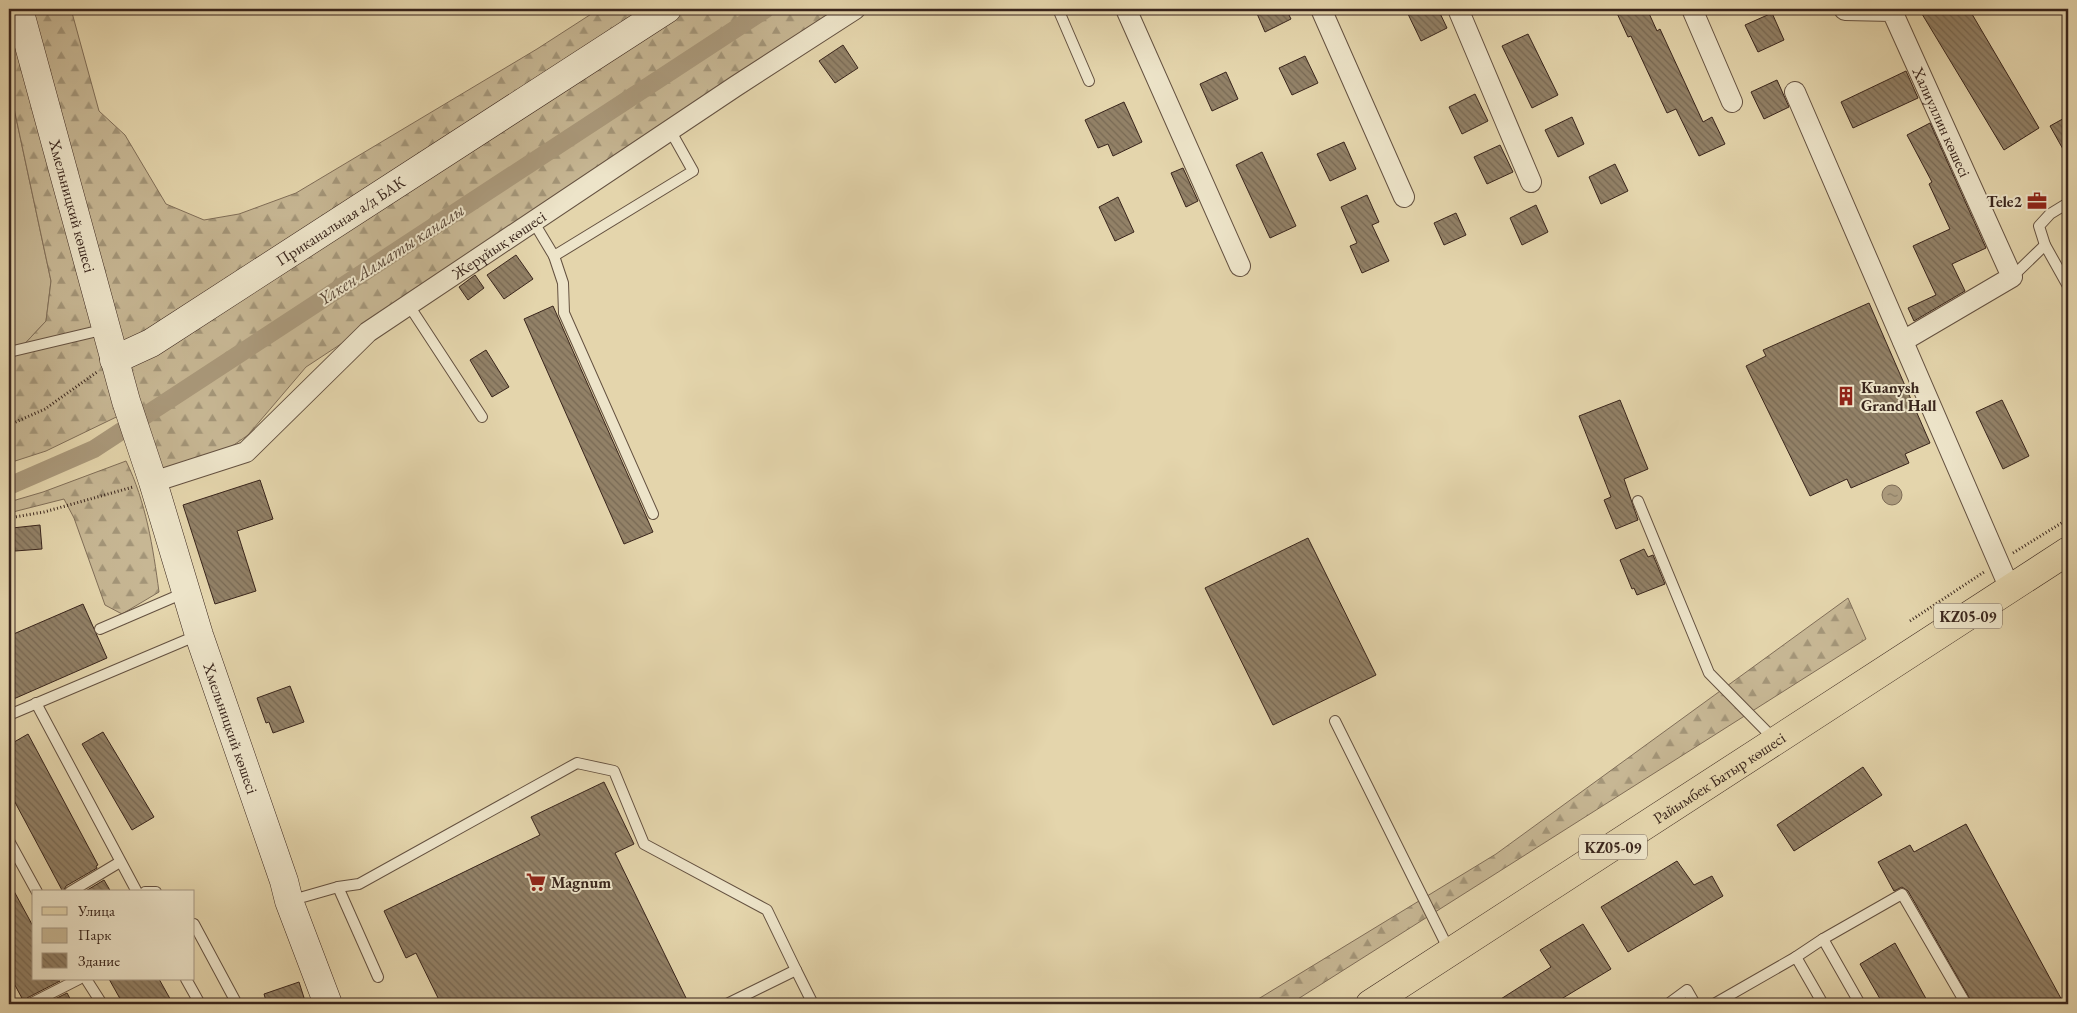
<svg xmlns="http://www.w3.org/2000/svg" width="2077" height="1013" viewBox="0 0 2077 1013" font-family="'EB Garamond',serif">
<defs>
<pattern id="forest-firs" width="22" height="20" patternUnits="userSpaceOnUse" patternTransform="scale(1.25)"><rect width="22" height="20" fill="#c7b794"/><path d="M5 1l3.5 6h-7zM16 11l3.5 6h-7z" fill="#a39578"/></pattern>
<pattern id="water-ripples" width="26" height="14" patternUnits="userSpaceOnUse" patternTransform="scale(1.25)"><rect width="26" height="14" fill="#aa997b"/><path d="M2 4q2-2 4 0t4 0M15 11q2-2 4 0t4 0" fill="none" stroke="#8b7d64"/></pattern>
<pattern id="building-back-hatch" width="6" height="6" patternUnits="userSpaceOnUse" patternTransform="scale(1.25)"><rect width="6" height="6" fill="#928167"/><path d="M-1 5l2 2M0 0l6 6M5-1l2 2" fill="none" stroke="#786954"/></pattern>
</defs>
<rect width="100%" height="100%" fill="#e4d5ac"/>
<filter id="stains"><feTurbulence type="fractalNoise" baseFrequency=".004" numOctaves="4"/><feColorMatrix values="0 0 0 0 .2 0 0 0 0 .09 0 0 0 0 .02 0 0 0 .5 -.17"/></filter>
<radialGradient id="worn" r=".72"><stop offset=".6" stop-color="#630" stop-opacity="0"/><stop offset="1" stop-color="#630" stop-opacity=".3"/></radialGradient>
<path fill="#c7b794" stroke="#806e58" d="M9 85 51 281 46 321 17 352 9 357Z"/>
<g fill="url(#forest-firs)" stroke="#806e58">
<path d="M9 9H71L99 111 125 135 166 204 204 220 239 214 296 193 537 49 599 9H838L403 303 306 367 248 435 218 456 158 471 137 407 46 451 9 463V357L17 352 46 321 51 281 9 85Z"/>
<path d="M126 461C146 502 153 547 159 592L122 614 105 605 74 518 64 499 9 513V502L43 492Z"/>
<path d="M1848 598 1866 639 1290 1004H1250L1496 854Z"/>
</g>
<circle fill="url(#water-ripples)" stroke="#7d6b55" cx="1892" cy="495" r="10"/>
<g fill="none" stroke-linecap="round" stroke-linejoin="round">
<path stroke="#aa997b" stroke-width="18" d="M9 486 94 449 766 9"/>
</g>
<g fill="url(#building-back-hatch)" stroke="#39251c">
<path d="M1255 9H1286L1291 19 1265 32Z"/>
<path d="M1419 9H1438L1447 28 1421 41 1408 14Z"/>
<path d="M1615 9H1647L1657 31 1660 29 1703 122 1712 117 1725 144 1699 156 1676 109 1667 113 1631 36 1628 37Z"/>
<path d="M1919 9H1969L2039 128 2004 150Z"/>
<path d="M1772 13 1784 40 1758 52 1745 25Z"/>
<path d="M1528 34 1558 95 1532 108 1502 46Z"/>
<path d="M843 45 858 68 835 83 819 61Z"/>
<path d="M1305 56 1318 83 1292 95 1279 68Z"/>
<path d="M1906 71 1918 98 1853 128 1841 102Z"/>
<path d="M1226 72 1238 99 1212 111 1200 84Z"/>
<path d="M1777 80 1789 107 1764 119 1751 92Z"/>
<path d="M1475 94 1488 121 1462 134 1449 107Z"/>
<path d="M1124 102 1142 142 1113 156 1108 144 1098 148 1085 120Z"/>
<path d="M2068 116V158L2050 126Z"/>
<path d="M1572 117 1584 144 1558 157 1545 130Z"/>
<path d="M1930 123 1986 248 1952 264 1965 291 1914 321 1908 308 1936 295 1913 246 1950 229 1929 184 1932 182 1907 135Z"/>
<path d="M1344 142 1356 169 1330 181 1317 154Z"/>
<path d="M1500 145 1513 172 1487 184 1474 157Z"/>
<path d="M1262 152 1296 226 1270 238 1236 165Z"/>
<path d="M1615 164 1628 191 1601 204 1589 177Z"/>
<path d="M1183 168 1198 201 1186 207 1171 173Z"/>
<path d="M1367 195 1379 222 1372 225 1389 261 1362 273 1350 246 1357 243 1341 207Z"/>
<path d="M1118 197 1134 232 1115 241 1099 207Z"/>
<path d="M1536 205 1548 232 1522 245 1510 218Z"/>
<path d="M1456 213 1466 235 1444 245 1434 223Z"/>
<path d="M516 255 533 279 504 299 487 275Z"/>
<path d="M475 275 484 288 468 300 459 287Z"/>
<path d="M1869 303 1930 443 1905 454 1909 463 1851 488 1847 479 1810 496 1746 366 1766 356 1763 350Z"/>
<path d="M553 306 653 532 624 544 524 319Z"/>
<path d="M486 350 509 387 492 397 470 360Z"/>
<path d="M1620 400 1648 469 1624 479 1638 520 1616 529 1604 500 1611 497 1579 416Z"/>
<path d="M2002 400 2029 456 2003 469 1976 412Z"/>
<path d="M260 480 273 519 237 531 256 591 215 604 183 505Z"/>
<path d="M40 525 42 549 15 551 12 528Z"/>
<path d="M1308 538 1376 675 1273 725 1205 588Z"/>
<path d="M1644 549 1648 557 1653 555 1665 584 1637 595 1634 588 1632 589 1620 560Z"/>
<path d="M83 604 107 658 9 701V636Z"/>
<path d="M290 686 304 722 273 733 269 722 266 723 257 698Z"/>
<path d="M103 732 154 817 132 830 82 744Z"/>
<path d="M28 734 98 865 96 866 97 868 66 886 63 892 9 791V745Z"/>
<path d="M1863 767 1882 795 1794 851 1777 825Z"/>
<path d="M604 782 634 844 615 853 687 1000 677 1004H441L416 953 406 958 384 911 540 835 531 817Z"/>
<path d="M1966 824 2064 1004H1973L1908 891 1902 887 1894 891 1878 862 1910 845 1914 852Z"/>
<path d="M1677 861 1694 885 1712 876 1723 896 1628 952 1601 907Z"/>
<path d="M104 880 111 892H84Z"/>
<path d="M9 882 34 928V979L60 981 27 998 24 1002 9 974Z"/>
<path d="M1583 924 1611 969 1553 1004H1493L1551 967 1540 950Z"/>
<path d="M1895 943 1929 1004H1883L1860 964Z"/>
<path d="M109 979H159L173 1004H123Z"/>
<path d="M299 982 306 1004H267L264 994Z"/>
<path d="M67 993 73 1004H45Z"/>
</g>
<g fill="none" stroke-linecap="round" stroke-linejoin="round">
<defs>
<g id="lane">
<path d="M1058 9 1089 81"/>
<path d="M2068 203 2050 214 2039 226 2045 245 2068 286"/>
<path d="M533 221 554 256 693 171 670 130"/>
<path d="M554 256 563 283 564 313 653 514"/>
<path d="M2012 277 2045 245"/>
<path d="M408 304 482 417"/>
<path d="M9 352 106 329"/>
<path d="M1638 501 1709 673 1775 740"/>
<path d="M100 629 186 592"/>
<path d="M36 703 137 892"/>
<path d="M9 715 198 635"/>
<path d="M1335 721 1450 952"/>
<path d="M9 841 37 892"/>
<path d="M338 887 378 977"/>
<path d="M70 892 120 862"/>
<path d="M145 892H156"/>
<path d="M289 901 338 887 359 884 577 763 614 771 644 844 767 910 796 970"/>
<path d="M194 924 237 1004"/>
<path d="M1823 939 1902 894 1966 1004"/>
<path d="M1796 957 1823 939 1860 1004"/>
<path d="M86 979 102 1004"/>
<path d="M186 979 200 1004"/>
<path d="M30 1004 79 979"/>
<path d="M727 1004 796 970 813 1004"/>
<path d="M1668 1004 1687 990 1695 1004"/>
<path d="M1714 1004 1796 957 1823 1004"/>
</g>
<g id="street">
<path d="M1126 9 1240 266"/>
<path d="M1321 9 1404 197"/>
<path d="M1458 9 1531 182"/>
<path d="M1692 9 1732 102"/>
<path id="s1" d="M1844 9 1845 10 1892 11 2012 277 1903 341"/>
<path d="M1795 92 2010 589"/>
<path id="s2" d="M153 482 246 452 368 332 736 86 855 9"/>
</g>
<g id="secondary">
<path id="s3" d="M19 9 126 401 153 482 199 635 284 881 289 901 328 1004"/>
<path id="s4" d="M114 360 151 343 667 9"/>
</g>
<g id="primary">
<path id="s5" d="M1370 1004 2068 551"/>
</g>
</defs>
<use href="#lane" stroke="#645140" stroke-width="12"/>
<use href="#street" stroke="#645140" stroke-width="22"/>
<use href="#secondary" stroke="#39251c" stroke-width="29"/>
<use href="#primary" stroke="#39251c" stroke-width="29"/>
<g stroke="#39251c" stroke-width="3" stroke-dasharray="1 2.5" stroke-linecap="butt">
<path d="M9 425 45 409 97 372"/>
<path d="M9 518 44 512 133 487"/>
<path d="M2013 553 2068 519"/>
<path d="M1910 621 1984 572"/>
</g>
<use href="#lane" stroke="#ede4c9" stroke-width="10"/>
<use href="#street" stroke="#ede4c9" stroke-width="20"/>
<use href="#secondary" stroke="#ede4c9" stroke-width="28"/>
<use href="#primary" stroke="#e4d5ac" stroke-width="28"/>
</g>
<defs>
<symbol id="office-bare" viewBox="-9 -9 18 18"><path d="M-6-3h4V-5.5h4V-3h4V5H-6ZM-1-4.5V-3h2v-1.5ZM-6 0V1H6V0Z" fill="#8f2418" stroke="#ede4c9" stroke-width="2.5" paint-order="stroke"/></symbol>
<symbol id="building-bare" viewBox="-9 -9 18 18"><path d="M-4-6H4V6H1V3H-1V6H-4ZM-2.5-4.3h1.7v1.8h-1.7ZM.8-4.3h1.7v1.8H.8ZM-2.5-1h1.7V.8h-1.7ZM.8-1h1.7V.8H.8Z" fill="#8f2418" stroke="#ede4c9" stroke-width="2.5" paint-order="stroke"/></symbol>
<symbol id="supermarket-bare" viewBox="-9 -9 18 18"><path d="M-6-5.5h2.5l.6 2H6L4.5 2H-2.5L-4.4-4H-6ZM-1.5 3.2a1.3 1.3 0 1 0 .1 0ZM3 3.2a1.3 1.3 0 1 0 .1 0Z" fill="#8f2418" stroke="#ede4c9" stroke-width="2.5" paint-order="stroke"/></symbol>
</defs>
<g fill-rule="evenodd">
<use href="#office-bare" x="2023" y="187" width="28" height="28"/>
<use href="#building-bare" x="1832" y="382" width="28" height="28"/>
<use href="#supermarket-bare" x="522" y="868" width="28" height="28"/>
</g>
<g text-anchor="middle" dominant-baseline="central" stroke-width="4" stroke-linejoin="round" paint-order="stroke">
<g fill="#ede4c9" stroke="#6f5e50" stroke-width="1">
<rect x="1934" y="603.5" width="68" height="25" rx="4"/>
<rect x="1579" y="834.5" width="68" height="25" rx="4"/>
</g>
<g font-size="15" font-weight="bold" fill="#39251c">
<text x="1968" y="616">KZ05-09</text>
<text x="1613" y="847">KZ05-09</text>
</g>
<g font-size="16" fill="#39251c" stroke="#ede4c9">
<text stroke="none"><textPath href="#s1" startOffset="170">Халиуллин көшесі</textPath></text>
<text stroke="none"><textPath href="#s3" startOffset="204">Хмельницкий көшесі</textPath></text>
<text stroke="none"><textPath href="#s4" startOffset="266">Приканальная а/д БАК</textPath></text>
<text stroke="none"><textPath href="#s2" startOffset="426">Жерұйық көшесі</textPath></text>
<text stroke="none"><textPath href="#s3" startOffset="750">Хмельницкий көшесі</textPath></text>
<text stroke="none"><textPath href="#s5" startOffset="416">Райымбек Батыр көшесі</textPath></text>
</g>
<g font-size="16" font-weight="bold" fill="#39251c" stroke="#ede4c9" text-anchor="start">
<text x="2022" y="201" text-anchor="end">Tele2</text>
<text x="1861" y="387">Kuanysh<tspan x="1861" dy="18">Grand Hall</tspan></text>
<text x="551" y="882">Magnum</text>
</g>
<g font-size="18" font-style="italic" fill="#5b4838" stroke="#ede4c9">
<text transform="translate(391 254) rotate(-33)">Үлкен Алматы каналы</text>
</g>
</g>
<rect width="2077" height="1013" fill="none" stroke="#e4d5ac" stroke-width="30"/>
<rect x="10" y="10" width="2057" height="993" fill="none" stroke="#39251c" stroke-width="2.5"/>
<rect x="15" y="15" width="2047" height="983" fill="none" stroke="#39251c"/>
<rect x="32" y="890" width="162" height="90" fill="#ede4c9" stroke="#a59884"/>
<rect x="42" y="907" width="25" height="8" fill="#e4d5ac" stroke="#a59884"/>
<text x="78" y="916" font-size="15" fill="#39251c">Улица</text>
<rect x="42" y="928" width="25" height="15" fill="#c7b794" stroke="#a59884"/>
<text x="78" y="940" font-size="15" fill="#39251c">Парк</text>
<rect x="42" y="953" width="25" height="15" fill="url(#building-back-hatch)" stroke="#a59884"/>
<text x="78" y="966" font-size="15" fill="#39251c">Здание</text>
<rect width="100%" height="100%" filter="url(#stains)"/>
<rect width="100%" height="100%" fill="url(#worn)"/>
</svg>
